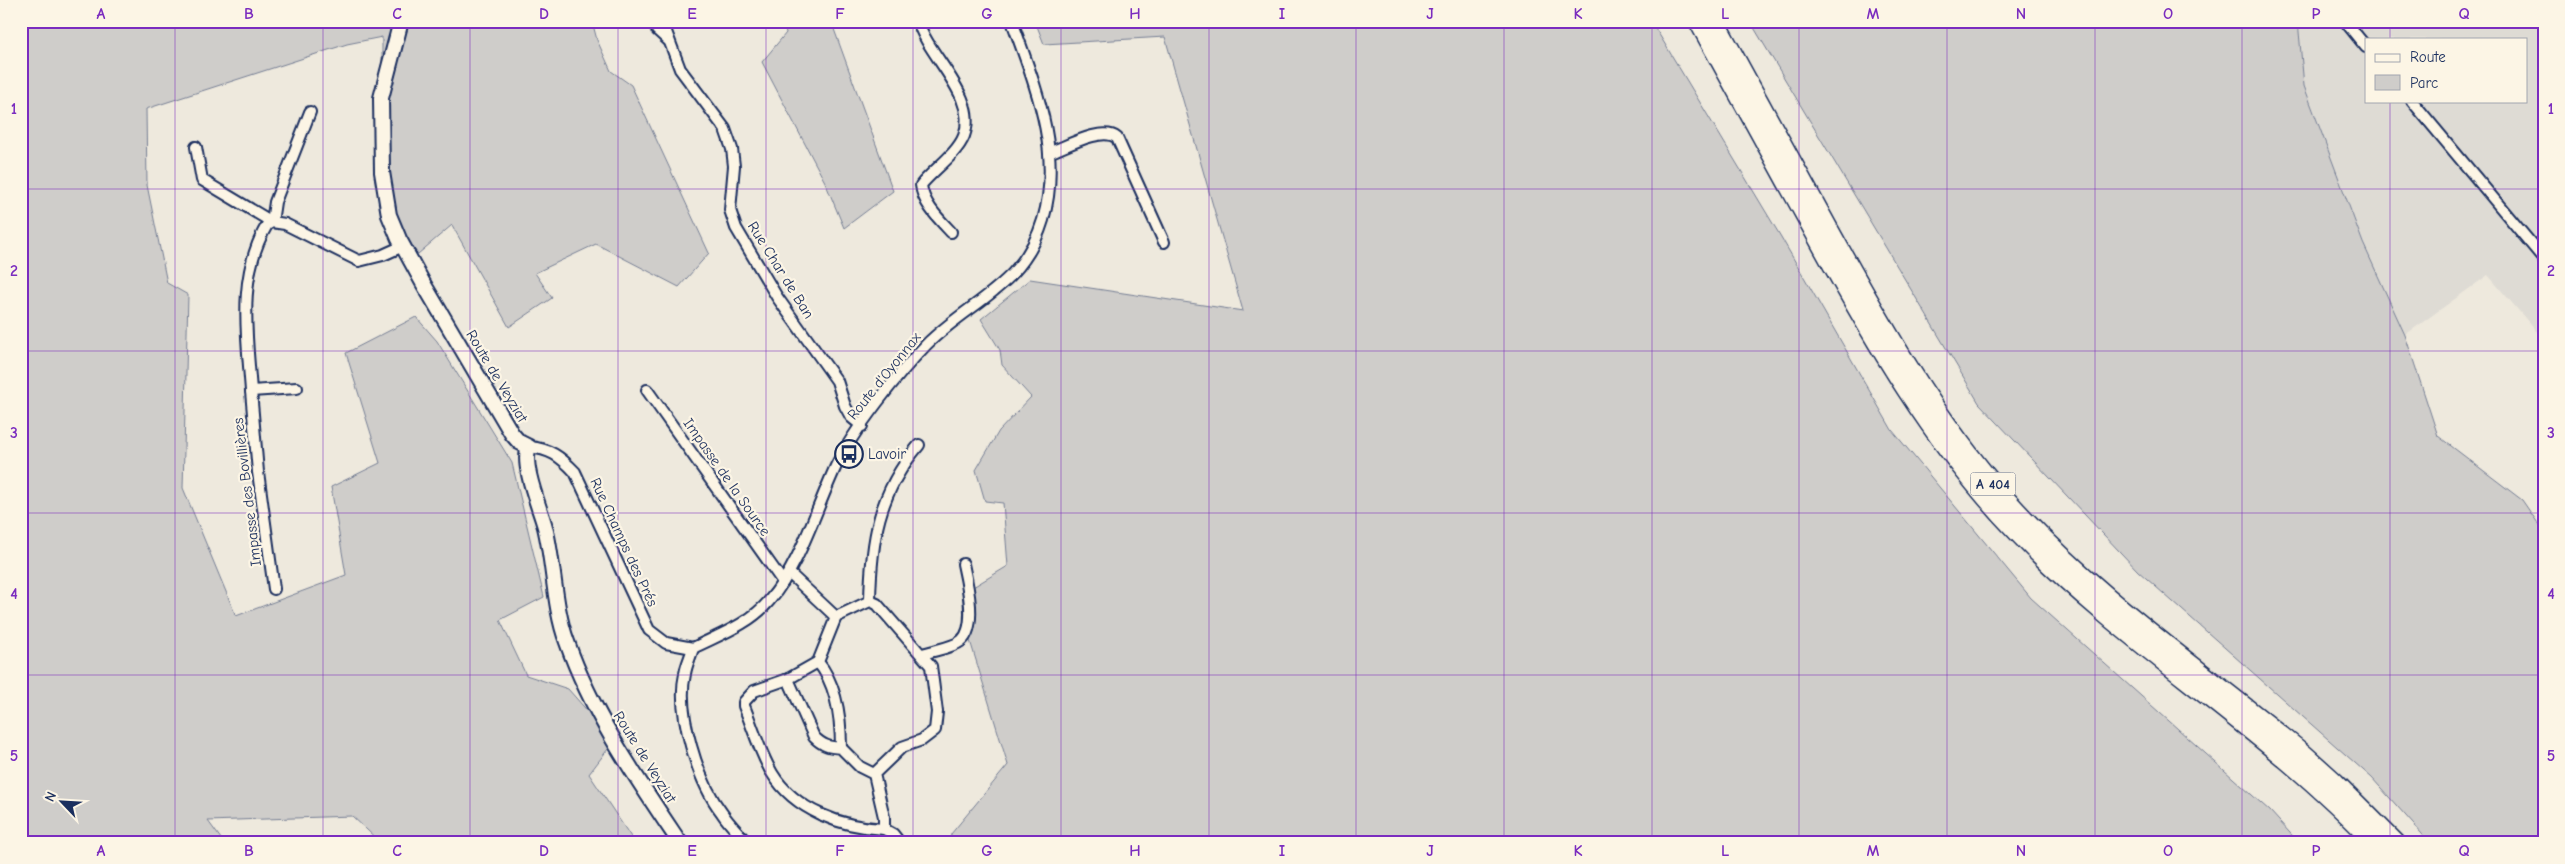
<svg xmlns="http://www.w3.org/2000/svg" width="2565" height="864" viewBox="0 0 2565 864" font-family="'Comic Neue',sans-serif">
<rect width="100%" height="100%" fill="#eee9dd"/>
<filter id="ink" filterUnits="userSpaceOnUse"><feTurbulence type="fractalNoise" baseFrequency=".02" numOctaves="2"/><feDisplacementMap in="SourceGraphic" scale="10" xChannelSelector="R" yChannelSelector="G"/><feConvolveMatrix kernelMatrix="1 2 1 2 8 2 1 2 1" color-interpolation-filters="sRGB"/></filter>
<g filter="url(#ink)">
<path fill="#dedbd4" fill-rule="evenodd" d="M2298 21H2544V65L2539 69 2544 75V327L2537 332 2488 275 2405 335 2363 243 2304 86ZM2366 39H2526V101H2366Z"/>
<g fill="#cfcdca" stroke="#757e94">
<path d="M21 21H592L597 40 611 71 631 85 709 253 679 287 596 244 535 273 552 298 509 327 452 225 418 254 382 210V37L347 44 146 109 147 185 167 283 188 295 183 488 236 616 346 575 331 487 380 463 346 353 416 317 437 341 512 463 544 597 500 620 526 675 568 689 614 741 589 774 635 843H381L352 816 208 821 224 843H21Z"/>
<path d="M783 21H831L893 191 844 228 825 182 762 62 786 33Z"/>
<path d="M1035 21H1651L1781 237 1892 430 2031 598 2270 811 2299 843H950L951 834 1008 765 968 634 963 593 1008 566 1003 503 985 501 976 470 999 431 1031 397 1002 365 1000 350 981 319 1030 279 1243 311 1165 37 1044 44Z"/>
<path d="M1750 21H2298L2304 86 2363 243 2405 335 2438 436 2522 500 2544 532V843H2430L2372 778 2138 571 1979 403Z"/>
</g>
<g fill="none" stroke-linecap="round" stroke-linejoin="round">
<defs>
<g id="street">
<path d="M653 21 657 30 668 40"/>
<path d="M662 21 680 69 725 129 732 149 734 166 730 210 736 228 777 297 837 381 845 406 851 417 862 426"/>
<path d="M918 21C928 57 979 96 964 136 957 154 933 170 921 185 923 204 939 219 951 232"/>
<path d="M2345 21 2366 47"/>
<path d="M2412 101 2543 258"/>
<path d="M196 147 202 180 272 222 275 202 310 112"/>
<path d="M1051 152C1067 146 1103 126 1117 138L1164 242"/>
<path d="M297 388 251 391C247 335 237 276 267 225L272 222 285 224 359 261 383 255 403 246"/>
<path d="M647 390 783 582"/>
<path d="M251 391 258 472 274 589"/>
<path d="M529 447C550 449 560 456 575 472L649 630 666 643 693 648"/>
<path d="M789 573 836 617"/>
<path d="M870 601C871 541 878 493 919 445"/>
<path d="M693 648C719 635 750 624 769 601 801 563 815 511 836 466 854 429 897 375 926 345 971 300 1023 287 1043 220 1063 151 1035 86 1012 21"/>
<path d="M693 648C691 656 686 665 685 674 676 712 698 782 722 813 729 824 739 833 747 843"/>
<path d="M923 654C934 650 952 648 961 641 978 627 967 582 963 564"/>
<path d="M818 662 788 679 754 691 744 702V706C753 728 760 753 772 773 795 811 842 827 884 829V817L874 774 860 767 841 748C841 719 837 685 818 662L836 617 870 601 877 604 931 666 937 712 935 730 922 740 902 747 874 774"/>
<path d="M788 679 814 737C823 746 829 747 841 748"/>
<path d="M884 829 893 834 900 843"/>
</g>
<path id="secondary" d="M401 21 381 98 382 172 389 215 399 239 423 283 512 434 519 442 529 447C521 465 540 508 545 527 554 563 554 608 567 642 592 714 637 779 680 843"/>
<g id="highway">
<path d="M1698 21C1736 91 1775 160 1813 230 1872 338 1933 445 2019 534 2128 648 2267 728 2375 843"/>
<path d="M1715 21C1753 91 1792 161 1830 231 1882 325 1934 418 2006 499 2094 597 2203 671 2304 754L2335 782 2396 843"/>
</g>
</defs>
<use href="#street" stroke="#1b2f5e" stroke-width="14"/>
<use href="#secondary" stroke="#1b2f5e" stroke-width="18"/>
<use href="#highway" stroke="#1b2f5e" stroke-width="21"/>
<use href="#street" stroke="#fcf5e5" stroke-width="10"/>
<use href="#secondary" stroke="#fcf5e5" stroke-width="14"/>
<use href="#highway" stroke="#fcf5e5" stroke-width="18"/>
</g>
</g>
<path fill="none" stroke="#7b2cbf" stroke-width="1" stroke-opacity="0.55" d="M175 21V843M323 21V843M470 21V843M618 21V843M766 21V843M913 21V843M1061 21V843M1209 21V843M1356 21V843M1504 21V843M1652 21V843M1799 21V843M1947 21V843M2095 21V843M2242 21V843M2390 21V39M2390 101V843M21 189H2544M21 351H2544M21 513H2544M21 675H2544"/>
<defs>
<symbol id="bus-ring" viewBox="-11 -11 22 22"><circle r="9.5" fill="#fcf5e5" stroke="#1b2f5e" stroke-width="1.5"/><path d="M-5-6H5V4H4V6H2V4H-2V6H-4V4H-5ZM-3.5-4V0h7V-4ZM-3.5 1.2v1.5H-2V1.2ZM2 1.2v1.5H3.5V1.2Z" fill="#1b2f5e"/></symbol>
</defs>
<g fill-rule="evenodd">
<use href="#bus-ring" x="833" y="438" width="32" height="32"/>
</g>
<g text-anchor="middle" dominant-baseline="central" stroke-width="4.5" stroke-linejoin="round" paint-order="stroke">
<rect fill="#fcf5e5" stroke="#5e6a86" stroke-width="1" x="1970.5" y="472.5" width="45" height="23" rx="4"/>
<g font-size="14" font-weight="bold" fill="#1b2f5e">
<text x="1993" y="484">A 404</text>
</g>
<g font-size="15" fill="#1b2f5e" stroke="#fcf5e5">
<text transform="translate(781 270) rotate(58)">Rue Char de Ban</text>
<text transform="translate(497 376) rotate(59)">Route de Veyziat</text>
<text transform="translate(884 376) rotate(-51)">Route d'Oyonnax</text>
<text transform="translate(727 477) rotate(55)">Impasse de la Source</text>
<text transform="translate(247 492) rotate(-97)">Impasse des Bovillières</text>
<text transform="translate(624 542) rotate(65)">Rue Champs des Prés</text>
<text transform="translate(645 757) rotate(58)">Route de Veyziat</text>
</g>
<g font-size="15" fill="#1b2f5e" stroke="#fcf5e5" text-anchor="start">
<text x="868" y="454">Lavoir</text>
</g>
</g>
<rect width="2565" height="864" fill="none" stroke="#fcf5e5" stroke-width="55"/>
<rect x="2365" y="38" width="162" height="65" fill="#fcf5e5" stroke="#a2a6af"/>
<rect x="2375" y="54" width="25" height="8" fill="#fcf5e5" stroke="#a2a6af"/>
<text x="2410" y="62" font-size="15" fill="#1b2f5e">Route</text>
<rect x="2375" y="75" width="25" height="15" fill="#cfcdca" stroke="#a2a6af"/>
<text x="2410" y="88" font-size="15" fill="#1b2f5e">Parc</text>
<g transform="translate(62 802) rotate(295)" stroke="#fcf5e5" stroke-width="4" paint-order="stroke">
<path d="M0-4L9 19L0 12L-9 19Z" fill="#1b2f5e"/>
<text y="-8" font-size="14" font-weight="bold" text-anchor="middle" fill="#1b2f5e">N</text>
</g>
<rect x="28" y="28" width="2510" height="808" fill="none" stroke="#7b2cbf" stroke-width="2"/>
<g font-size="16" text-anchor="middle" font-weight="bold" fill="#7b2cbf">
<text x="101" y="19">A</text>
<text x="249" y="19">B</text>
<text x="397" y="19">C</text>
<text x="544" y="19">D</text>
<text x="692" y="19">E</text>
<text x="840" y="19">F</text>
<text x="987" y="19">G</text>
<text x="1135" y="19">H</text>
<text x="1282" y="19">I</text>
<text x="1430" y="19">J</text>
<text x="1578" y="19">K</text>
<text x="1725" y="19">L</text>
<text x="1873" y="19">M</text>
<text x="2021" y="19">N</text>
<text x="2168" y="19">O</text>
<text x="2316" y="19">P</text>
<text x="2464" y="19">Q</text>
<text x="14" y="114">1</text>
<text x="2551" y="114">1</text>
<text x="14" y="276">2</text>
<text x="2551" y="276">2</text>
<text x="14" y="438">3</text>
<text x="2551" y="438">3</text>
<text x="14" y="599">4</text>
<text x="2551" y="599">4</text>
<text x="14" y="761">5</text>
<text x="2551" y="761">5</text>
<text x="101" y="856">A</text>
<text x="249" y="856">B</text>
<text x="397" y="856">C</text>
<text x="544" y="856">D</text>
<text x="692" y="856">E</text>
<text x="840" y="856">F</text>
<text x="987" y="856">G</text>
<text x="1135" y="856">H</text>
<text x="1282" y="856">I</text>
<text x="1430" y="856">J</text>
<text x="1578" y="856">K</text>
<text x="1725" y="856">L</text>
<text x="1873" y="856">M</text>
<text x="2021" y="856">N</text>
<text x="2168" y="856">O</text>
<text x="2316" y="856">P</text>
<text x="2464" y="856">Q</text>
</g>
</svg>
